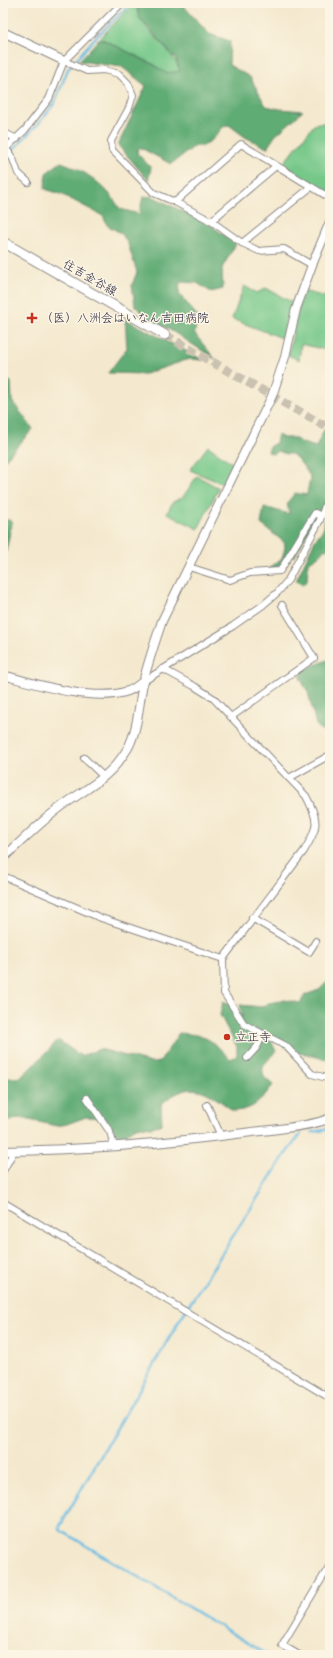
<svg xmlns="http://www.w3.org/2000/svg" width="333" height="1658" viewBox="0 0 333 1658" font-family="'Architects Daughter','Klee One',sans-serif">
<rect width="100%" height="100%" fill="#fcf5e5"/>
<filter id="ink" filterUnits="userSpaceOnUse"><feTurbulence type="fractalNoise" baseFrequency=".025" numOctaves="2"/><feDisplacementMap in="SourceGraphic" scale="8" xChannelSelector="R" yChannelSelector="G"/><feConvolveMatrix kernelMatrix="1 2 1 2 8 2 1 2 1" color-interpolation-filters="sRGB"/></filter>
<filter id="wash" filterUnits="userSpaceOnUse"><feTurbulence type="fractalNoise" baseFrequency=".012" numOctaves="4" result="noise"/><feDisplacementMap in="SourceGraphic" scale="16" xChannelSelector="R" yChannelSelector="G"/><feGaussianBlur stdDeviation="0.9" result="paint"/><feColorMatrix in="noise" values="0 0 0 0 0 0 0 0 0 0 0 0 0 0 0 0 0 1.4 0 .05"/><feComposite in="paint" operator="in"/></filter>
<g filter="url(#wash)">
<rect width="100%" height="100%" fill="#f4e9ce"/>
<g fill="#76c889" stroke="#4c7562">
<path d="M134 3H137C137 8 137 15 140 18 152 38 172 48 180 71L166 75 155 65 100 38Z"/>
<path d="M318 123H330V195L282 165 314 125Z"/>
<path d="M244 286 257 293 266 288 293 303 282 338 232 319Z"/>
<path d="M303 291 330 298V351L301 344 299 360 288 355Z"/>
<path d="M208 446 235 465 225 485 190 470Z"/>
<path d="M197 476 219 488 198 529 167 513 173 502 183 497Z"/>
</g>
<g fill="#60ac75" stroke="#416758">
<path d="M137 3H181L209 34 230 41 229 65 250 77 266 106 280 109 303 111 275 136 267 148 245 137 229 125 223 127 213 139 203 146H195L171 164 139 147 137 153 151 168 148 180 118 145 146 86 122 67 79 61 100 38 154 65 166 73 180 71 176 59 139 17Z"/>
<path d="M61 162C85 170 107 186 120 209L139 214 143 197 152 196 212 226 236 244 222 268 223 289 211 292 197 283 180 282 179 294 199 318 194 333 215 359 172 331 147 318 135 306 132 285 137 272 128 244 122 234 107 225 103 216 63 195 45 189 46 173Z"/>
<path d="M125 319 203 360 189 359 145 374 108 373 127 348Z"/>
<path d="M3 376 11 382 12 401 33 429 3 462Z"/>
<path d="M325 428 330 430V501L316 517 294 557 292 553C286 560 280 569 270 569L272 565 282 559 285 547 284 542 261 524 264 507 289 514 287 503 295 493 307 495C307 490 310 482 310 478 309 472 297 458 292 454H286L278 451 273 454 268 452 270 446 276 443 278 434 283 438H294L302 443 316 447Z"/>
<path d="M330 506V548L324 550 320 555 308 563 307 581 303 585 296 581 315 540 324 528 325 513Z"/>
<path d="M3 519 12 521 6 552 3 551Z"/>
<path d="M330 659V719L329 727 323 731 316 725 308 692 300 678 305 669Z"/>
<path d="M330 979V1061L307 1054 296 1053 269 1037 276 1051 262 1067 264 1077 273 1085C260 1101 255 1110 233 1111 205 1089 192 1079 161 1104L162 1124 152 1127 141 1126 134 1128 121 1138 113 1130 105 1118 86 1117 67 1124 57 1126 20 1118 3 1123V1078H20L48 1051 58 1040 81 1056 100 1049 151 1063 160 1062 179 1033C207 1035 211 1039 230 1059L237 1056V1047L220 1015 223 1002 238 1009 243 1018 240 1005 262 1007 269 1003 285 1000 300 1003 305 995 319 990Z"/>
</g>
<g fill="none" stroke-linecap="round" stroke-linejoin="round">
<g stroke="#67bbe3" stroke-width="2.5">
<path d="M3 160 39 123 54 104 68 69 93 40 131 3"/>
<path d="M312 1132 325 1130 330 1127"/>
<path d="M268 1655 60 1530V1526L179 1321 284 1156 301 1134"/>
</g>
</g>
</g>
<g filter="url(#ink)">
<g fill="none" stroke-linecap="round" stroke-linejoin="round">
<path stroke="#cac1b1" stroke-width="9" stroke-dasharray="9 4.5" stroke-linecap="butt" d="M165 335 330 429"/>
<defs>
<g id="minor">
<path d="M64 61 87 71 104 70 119 74 128 83 133 95 129 108 111 141 112 150 154 193 175 202 211 221 242 243 259 251 284 249 312 265"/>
<path d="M3 132 17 139"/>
<path d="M6 148 13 159 18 173 28 182"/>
<path d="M3 151 25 130 49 99 64 61 122 3"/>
<path d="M175 202 241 144 330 198"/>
<path d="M211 221 276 166"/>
<path d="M242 243 311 187"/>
<path d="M189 567 230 580 250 573 280 571 315 513 321 516"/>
<path d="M163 669 194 686 213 698 306 796C320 822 318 827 304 851L223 959 224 993 244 1024 286 1046 312 1074 330 1079"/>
<path d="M144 681 233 626 263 605 278 592 288 580 320 520 327 500 330 497"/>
<path d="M231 717 314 658 282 605"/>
<path d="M84 758 104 777"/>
<path d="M289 778 330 755"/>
<path d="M3 876 101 918 223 959"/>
<path d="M252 918 309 952 316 941"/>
<path d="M247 1058 257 1047 263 1034"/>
<path d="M87 1098 110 1132 114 1146"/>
<path d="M207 1105 221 1136"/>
<path d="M3 1171 14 1151"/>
<path d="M3 1202 330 1398"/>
<path d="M299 1655 282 1645 330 1565"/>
</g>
<g id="tertiary">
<path d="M3 32 64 61"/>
<path d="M3 675C36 684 95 703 128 691 134 689 139 684 144 681"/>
<path d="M3 858C20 843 35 827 53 813 82 789 107 783 128 748 138 729 139 703 143 683 148 662 155 642 162 621L272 396 285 357 296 309 312 265 330 222"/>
<path d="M3 1151C86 1150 170 1143 252 1132 271 1130 315 1126 330 1118"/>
</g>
<path id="secondary" d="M3 242 165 335"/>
</defs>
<use href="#minor" stroke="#8b8684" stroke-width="8"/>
<use href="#tertiary" stroke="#8b8684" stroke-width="10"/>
<use href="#secondary" stroke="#8b8684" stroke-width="11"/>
<use href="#minor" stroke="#fff" stroke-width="6"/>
<use href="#tertiary" stroke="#fff" stroke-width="8"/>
<use href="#secondary" stroke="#fff" stroke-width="9"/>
</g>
</g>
<g fill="#c8321e" stroke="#fcf5e5" stroke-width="1.5">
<path d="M30 312h4v4h4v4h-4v4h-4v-4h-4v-4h4z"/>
<circle cx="227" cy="1037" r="4"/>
</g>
<g text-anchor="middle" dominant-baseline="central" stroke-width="3" stroke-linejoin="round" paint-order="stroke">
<g font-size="12" fill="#22223b" stroke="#fcf5e5">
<text transform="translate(90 278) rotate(30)">住吉金谷線</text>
</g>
<g font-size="12" fill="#22223b" stroke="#fcf5e5" text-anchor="start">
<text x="41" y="318">（医）八洲会はいなん吉田病院</text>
<text x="235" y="1037">立正寺</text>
</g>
</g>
<rect width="333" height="1658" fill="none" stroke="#fcf5e5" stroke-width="16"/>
</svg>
